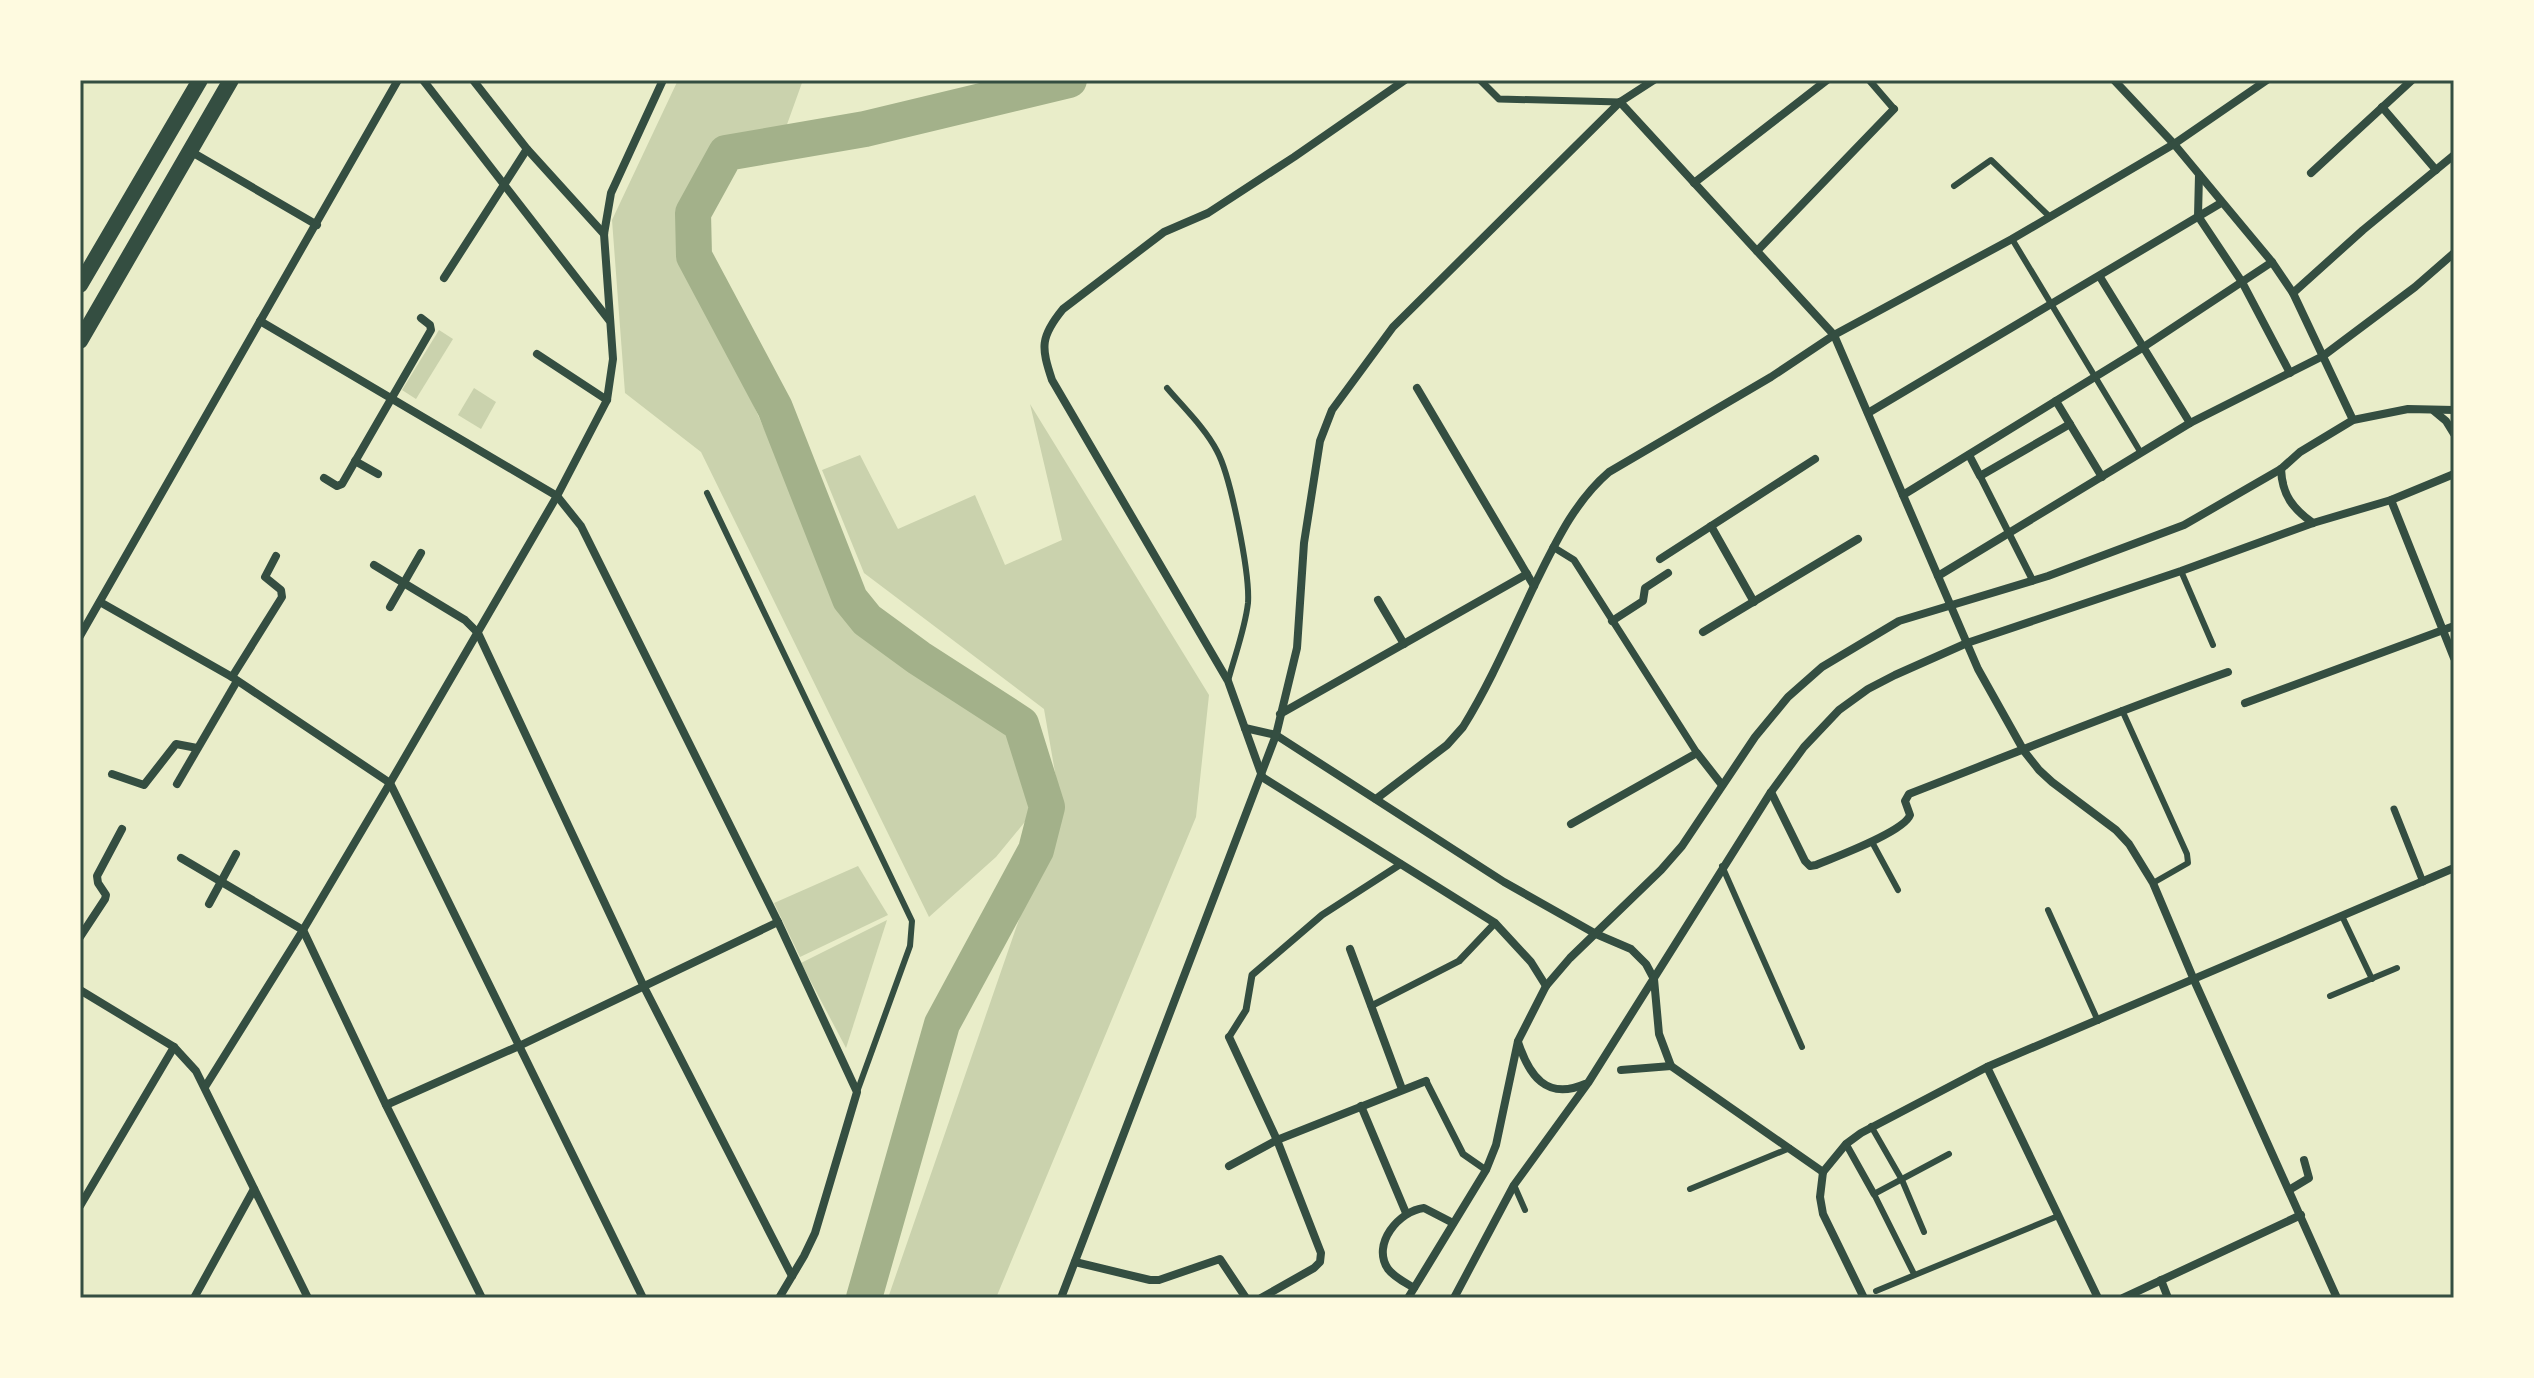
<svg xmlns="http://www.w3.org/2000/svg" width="2534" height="1378" viewBox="0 0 2534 1378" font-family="Karla,sans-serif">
<rect width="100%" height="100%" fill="#e9edc9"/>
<g fill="#cad2ad">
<path d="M678 80H803L785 130 725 142 679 238 844 608 1015 739 1033 812 996 857 929 917 701 452 625 393 612 220Z"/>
<path d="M439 330 453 339 416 399 402 390Z"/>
<path d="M474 388 496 402 481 429 458 415Z"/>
<path d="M1030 404 1209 695 1196 817 996 1298H888L1060 801 1044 709 864 573 822 470 860 455 898 529 975 495 1005 565 1062 540Z"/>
<path d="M858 866 888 915 800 957 774 903Z"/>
<path d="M887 920 846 1048 801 963Z"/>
</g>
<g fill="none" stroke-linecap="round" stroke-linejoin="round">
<path stroke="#a3b18a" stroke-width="36" d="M864 1298 942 1024 1036 850 1047 807 1021 724 919 658 867 620 850 599 775 408 694 256 693 213 726 153 865 129 1069 80"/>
<g stroke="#344e41" stroke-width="6">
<path d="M1954 186 1991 160 2050 217"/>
<path d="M2012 239 2141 453"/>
<path d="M1167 388C1184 408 1205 428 1217 451 1231 477 1250 574 1248 603 1245 629 1235 655 1228 681"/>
<path d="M707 493 912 921 910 946 857 1092"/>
<path d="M2181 571 2213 645"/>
<path d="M2122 710 2187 854 2188 863 2153 883"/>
<path d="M1872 842 1898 890"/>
<path d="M1722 866 1802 1047"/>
<path d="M2048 910 2098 1021"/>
<path d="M2342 916 2372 979"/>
<path d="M2330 996 2397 968"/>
<path d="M1871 1126 1902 1180 1924 1232"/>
<path d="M1514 1185 1525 1210"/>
<path d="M1690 1189 1790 1148"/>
<path d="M1914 1274 1874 1194 1949 1154"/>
<path d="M1876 1291 2058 1216"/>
</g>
<g stroke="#344e41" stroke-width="7">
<path d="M1480 80 1499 99 1620 102"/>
<path d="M1869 80 1894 109"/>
<path d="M1980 476 2033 581"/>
<path d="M1553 547 1574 560 1697 753"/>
<path d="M2394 809 2423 882"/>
<path d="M1371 1006 1459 961 1495 923"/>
<path d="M1229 1037 1246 1010 1252 975 1322 915 1401 864"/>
<path d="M1426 1081 1463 1154 1486 1170"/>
<path d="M1846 1144 1874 1194"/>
</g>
<g stroke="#344e41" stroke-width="8">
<path d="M423 80 609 320"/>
<path d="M473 80 527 149 604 234"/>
<path d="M2114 80 2174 144 2272 262 2293 293 2353 420"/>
<path d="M1620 102 1834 335 1978 669 2024 751 2039 770 2052 782 2116 830 2129 844 2153 883 2194 980 2337 1298"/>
<path d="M2382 107 2436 170"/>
<path d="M190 151 317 225"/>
<path d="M2311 173 2412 80"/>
<path d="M2199 175 2198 216 2242 282 2290 373"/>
<path d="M1694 183 1827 80"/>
<path d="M1757 251 1894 109"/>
<path d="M2100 277 2190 423"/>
<path d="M444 278 527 149"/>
<path d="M2293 293 2363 230 2454 155"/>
<path d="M260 321 557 496 581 526 778 922 857 1092 815 1233 804 1256 779 1298"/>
<path d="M537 354 607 400"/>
<path d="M1417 388 1534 586"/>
<path d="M2056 401 2102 477"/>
<path d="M2434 411 2446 421 2454 434"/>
<path d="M1868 413 2221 203"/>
<path d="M1969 455 1980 476 2070 424"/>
<path d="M355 461 378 474"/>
<path d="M2281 469C2282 495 2293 509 2313 523"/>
<path d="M324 478 337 486 342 484 431 330 430 325 421 318"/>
<path d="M1903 495 2142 348 2272 262"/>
<path d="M2391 500 2454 658"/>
<path d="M1711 526 1754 602"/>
<path d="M1660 559 1815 459"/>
<path d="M374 565 465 620 478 633 644 987 792 1276"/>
<path d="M1938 576 2190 423 2323 356 2415 287 2454 253"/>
<path d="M1378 600 1404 644"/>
<path d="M100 602 232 677 390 783 643 1298"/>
<path d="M390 607 421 553"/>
<path d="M1612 621 1643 601 1645 588 1668 573"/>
<path d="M1703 632 1858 539"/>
<path d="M80 636 398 80"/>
<path d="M232 677 282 597 281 590 265 577 276 556"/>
<path d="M2245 703 2454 626"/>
<path d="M1280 714 1527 574"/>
<path d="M1245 728 1276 735 1504 882 1596 934 1631 949 1646 964 1654 979 1659 1034 1671 1066 1823 1172"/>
<path d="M112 774 144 785 176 744 197 748"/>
<path d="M1262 776 1228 681 1052 380C1041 347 1040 337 1063 309L1164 232 1208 213 1294 157 1405 80"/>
<path d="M1262 777 1495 923 1531 962 1546 986"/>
<path d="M177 784 237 681"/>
<path d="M1771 792 1805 861 1810 866 1816 865C1835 857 1904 832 1910 815L1905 801 1909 794C2015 753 2120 710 2228 672"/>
<path d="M1376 799 1447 745 1463 727C1491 682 1512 632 1535 584 1555 544 1574 502 1609 472L1771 377 1834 335 2012 239 2174 144 2267 80"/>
<path d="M1571 824 1697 753 1722 785"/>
<path d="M181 858 303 930 386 1105 482 1298"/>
<path d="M209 904 236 854"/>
<path d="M80 937 105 899 106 895 98 883 97 876 122 829"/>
<path d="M1350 949 1402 1089"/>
<path d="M80 990 174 1047 196 1071 308 1298"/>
<path d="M1229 1037 1277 1140 1321 1253 1320 1262 1314 1268 1261 1298"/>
<path d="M1518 1042C1529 1075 1546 1101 1585 1084"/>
<path d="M1987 1067 2098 1298"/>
<path d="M1621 1070 1671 1066"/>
<path d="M205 1087 303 930 390 783 557 496 607 400 613 359 604 234 611 193 663 80"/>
<path d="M386 1105 519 1046 778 922"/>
<path d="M1361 1106 1406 1213"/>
<path d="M1229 1166 1277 1140 1426 1081"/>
<path d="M1823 1172 1846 1144 1861 1133 1987 1067 2454 868"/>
<path d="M1823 1172 1820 1197 1823 1214 1864 1298"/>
<path d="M2289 1190 2309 1178 2304 1160"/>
<path d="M80 1206 174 1047"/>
<path d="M1075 1262 1150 1280H1159L1220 1259 1246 1298"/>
<path d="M2161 1280 2168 1298"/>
<path d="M1414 1288C1406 1283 1394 1277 1388 1269 1371 1244 1399 1211 1424 1208L1453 1223"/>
<path d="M194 1298 254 1189"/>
<path d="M1061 1298 1276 735 1297 648 1304 543 1320 441 1332 410 1393 327 1620 102 1654 80"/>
<path d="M1408 1298 1486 1170 1496 1145 1518 1041 1546 986 1570 958 1661 870 1682 846 1755 737 1788 697 1822 667 1899 621 2048 576 2184 525 2281 469 2300 452 2353 420 2408 409 2454 410"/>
<path d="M1454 1298 1514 1185 1588 1083 1771 792 1804 747 1839 710 1868 689 1895 675 1967 643 2181 571 2313 523 2391 500 2454 474"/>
<path d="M2123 1298 2301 1215"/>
</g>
<g stroke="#344e41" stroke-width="16">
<path d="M80 285 200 80"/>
<path d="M80 341 231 80"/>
</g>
</g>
<rect width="2534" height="1378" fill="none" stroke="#fefae0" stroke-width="164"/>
<rect x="82" y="82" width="2370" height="1214" fill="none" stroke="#344e41" stroke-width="3"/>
</svg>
